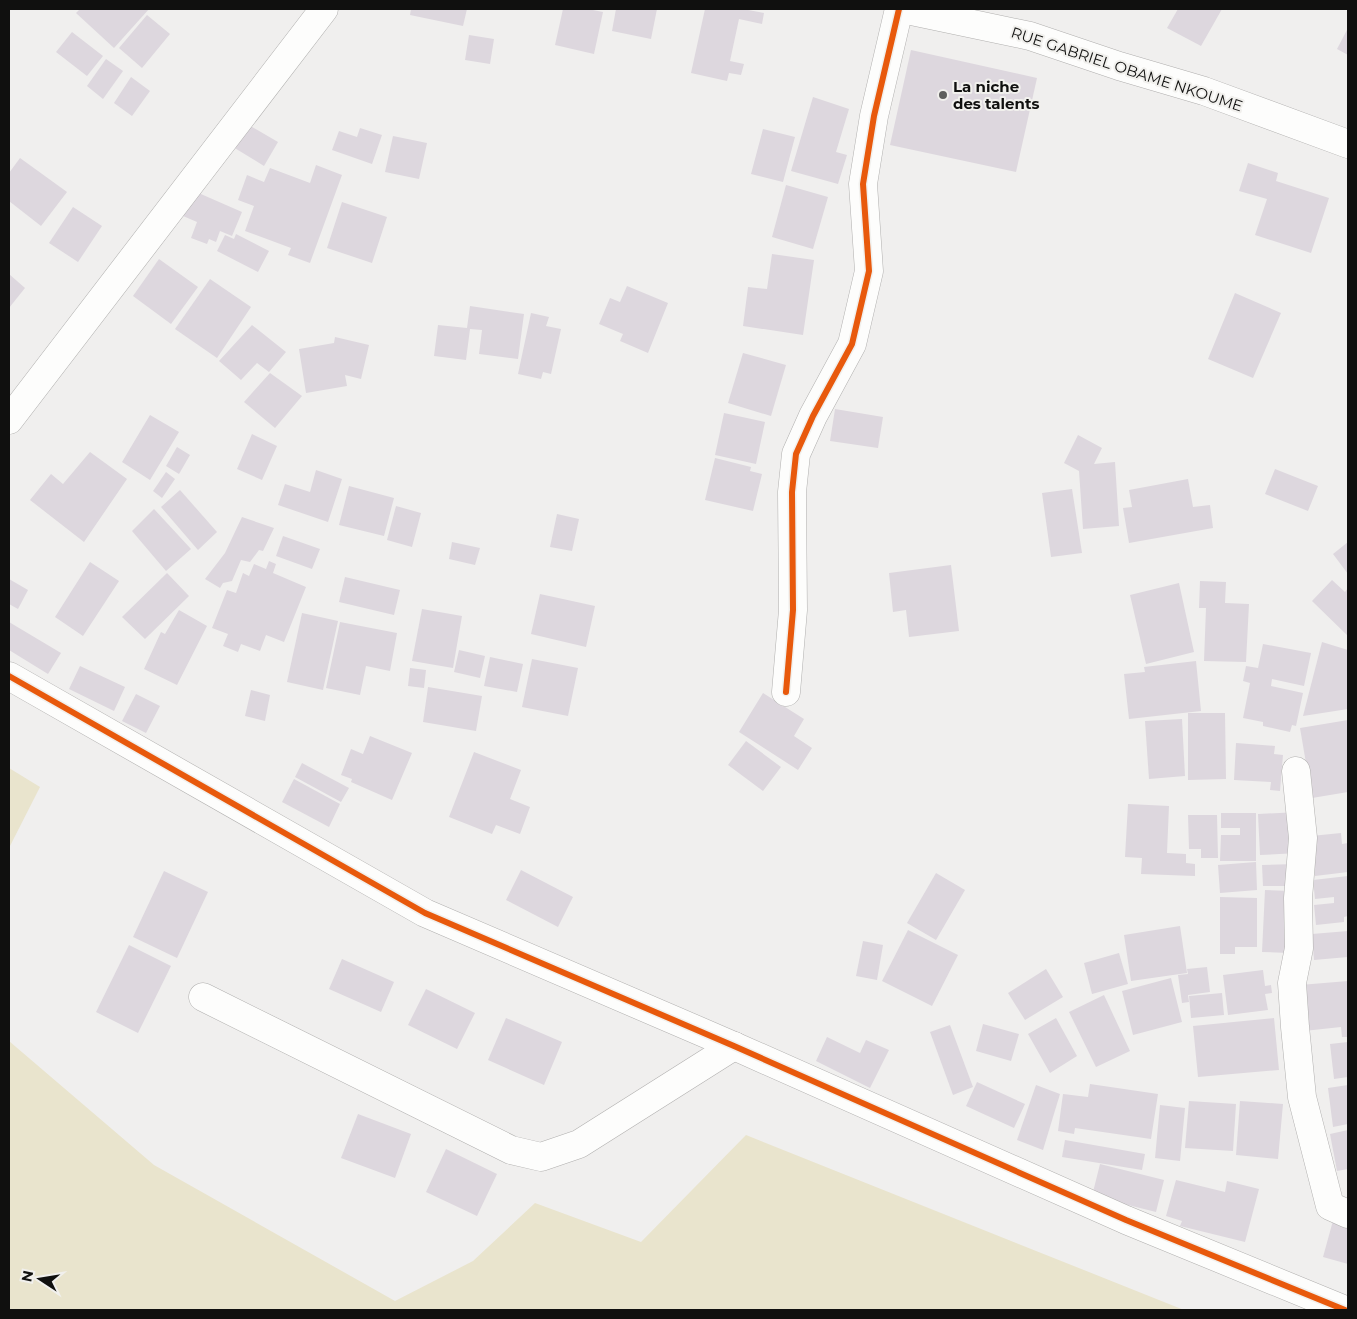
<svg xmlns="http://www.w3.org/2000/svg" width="1357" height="1319" viewBox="0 0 1357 1319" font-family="Montserrat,sans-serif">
<rect width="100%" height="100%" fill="#f0efee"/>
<g fill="#e9e4cd">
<path d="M9 768 40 787 9 848Z"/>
<path d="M9 1041 154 1165 395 1301 473 1261 535 1203 641 1242 746 1135 1184 1310H9Z"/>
</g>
<g fill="#ddd7de">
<path d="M80 9H149L114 48 76 13Z"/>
<path d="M411 9H467L463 26 410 15Z"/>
<path d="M563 9H588L603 12 594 54 555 45Z"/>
<path d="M616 9H657L651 39 612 31Z"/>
<path d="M705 9H743L764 13 762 24 739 19 730 61 744 64 741 75 729 73 727 81 691 73Z"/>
<path d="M1178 9H1222L1201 46 1167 28Z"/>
<path d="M147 15 170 34 142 68 119 48Z"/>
<path d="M1348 28V55L1337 49Z"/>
<path d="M72 32 103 56 87 76 56 52Z"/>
<path d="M469 35 494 39 490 64 465 60Z"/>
<path d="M911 50 1037 78 1016 172 890 145Z"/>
<path d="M106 59 123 71 103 99 87 86Z"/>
<path d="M131 77 150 91 132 116 114 103Z"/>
<path d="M813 97 849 109 836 152 847 155 838 184 791 171Z"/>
<path d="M247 124 278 142 264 166 233 147Z"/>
<path d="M360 128 382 135 372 164 332 150 339 131 357 137Z"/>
<path d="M763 129 795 137 783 182 751 174Z"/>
<path d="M393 136 427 143 419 179 385 172Z"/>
<path d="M20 158 67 192 41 226 9 201V173Z"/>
<path d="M1248 163 1278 173 1276 181 1329 198 1311 253 1255 235 1267 199 1239 191Z"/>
<path d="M316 165 342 175 310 263 288 255 291 248 245 231 254 206 238 200 247 175 264 182 270 168 310 183Z"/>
<path d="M786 185 828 197 813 249 772 237Z"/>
<path d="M194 191 242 212 232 236 220 231 216 242 209 239 207 244 191 238 197 222 183 216Z"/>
<path d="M342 202 387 217 372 263 327 248Z"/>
<path d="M73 207 102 226 78 262 49 243Z"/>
<path d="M236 234 269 251 258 272 217 251 225 235 234 239Z"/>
<path d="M772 254 814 260 803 335 743 326 748 287 767 289Z"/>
<path d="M159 259 198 287 171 324 133 296Z"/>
<path d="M9 274 25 288 9 308Z"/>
<path d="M210 279 251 307 217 358 175 329Z"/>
<path d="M627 286 668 303 648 353 620 341 623 334 599 324 610 298 620 302Z"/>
<path d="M1235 293 1281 313 1253 378 1208 359Z"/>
<path d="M470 306 524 314 518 359 479 354 482 330 470 329 466 360 434 356 438 325 467 328Z"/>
<path d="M531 313 549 317 546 326 561 329 551 374 543 372 541 379 518 374Z"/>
<path d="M252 325 286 352 269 372 257 363 241 380 219 361Z"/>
<path d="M335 337 369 345 361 379 345 375 347 386 306 393 299 349 334 343Z"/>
<path d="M743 353 786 365 771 416 728 403Z"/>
<path d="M270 373 302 396 275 428 244 402Z"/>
<path d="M835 409 883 417 878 448 830 441Z"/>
<path d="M724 413 765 422 756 464 715 455Z"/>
<path d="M150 415 179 432 150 480 122 462Z"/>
<path d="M252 434 277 446 262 480 237 469Z"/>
<path d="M1078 435 1102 448 1094 464 1115 462 1119 526 1083 529 1079 471 1064 463Z"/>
<path d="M177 447 190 455 179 474 166 466Z"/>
<path d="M90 452 127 479 84 542 30 500 51 474 63 484Z"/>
<path d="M715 458 751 467 750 471 762 474 753 511 705 500Z"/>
<path d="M1275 469 1318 486 1308 511 1265 494Z"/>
<path d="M316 470 342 479 328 522 278 505 285 484 310 492Z"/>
<path d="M166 472 175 479 162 498 153 491Z"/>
<path d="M1188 479 1193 507 1210 505 1213 528 1129 543 1123 508 1132 507 1129 490Z"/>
<path d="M349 486 394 498 384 536 339 525Z"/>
<path d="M1072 489 1082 553 1051 557 1042 493Z"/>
<path d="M180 490 217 532 198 550 161 507Z"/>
<path d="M396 506 421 513 412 547 387 540Z"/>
<path d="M154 509 191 549 166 571 132 531Z"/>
<path d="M557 514 579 519 572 551 550 547Z"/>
<path d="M242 517 274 528 263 551 259 550 250 562 241 560 232 581 223 583 220 588 205 579 225 553Z"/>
<path d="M283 536 320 549 312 569 276 556Z"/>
<path d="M452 542 480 548 475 565 449 559Z"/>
<path d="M1348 542V574L1333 554Z"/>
<path d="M269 561 276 564 273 573 306 587 284 642 266 635 260 651 241 644 238 652 223 646 228 634 212 628 227 590 236 593 243 573 249 576 254 564 266 569Z"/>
<path d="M90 562 119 581 83 636 55 617Z"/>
<path d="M951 565 959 631 909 637 906 610 893 612 889 573Z"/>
<path d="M167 573 189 596 145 639 122 617Z"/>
<path d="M345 577 400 590 394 615 339 602Z"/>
<path d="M9 579 28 590 18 609 9 604Z"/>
<path d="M1332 580 1345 592 1348 588V636L1312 601Z"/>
<path d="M1200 581 1226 582 1225 603 1249 604 1246 662 1204 661 1206 608H1199Z"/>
<path d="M1179 583 1194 652 1146 664 1130 595Z"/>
<path d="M540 594 595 606 586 647 531 634Z"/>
<path d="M422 609 462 616 453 668 412 661Z"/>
<path d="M179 610 207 626 177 685 144 669 161 632 165 634Z"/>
<path d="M302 613 338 621 323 690 287 682Z"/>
<path d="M9 622 61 653 48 674 9 650Z"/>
<path d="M340 622 397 633 390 671 366 666 360 695 326 688Z"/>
<path d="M1322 642 1348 650V709L1303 716Z"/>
<path d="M1263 644 1311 653 1304 686 1272 679 1271 686 1303 693 1296 726 1292 725 1290 732 1263 726V722L1243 718 1250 683 1243 681 1246 666 1258 668Z"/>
<path d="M459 650 485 656 480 678 454 672Z"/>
<path d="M490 657 523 664 517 692 484 686Z"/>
<path d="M532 659 578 668 568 716 522 707Z"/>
<path d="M1196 661 1201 711 1129 719 1124 674 1145 672 1144 667Z"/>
<path d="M80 666 125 687 114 711 69 689Z"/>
<path d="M410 668 426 670 424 688 408 686Z"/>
<path d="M428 687 482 696 476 731 423 722Z"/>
<path d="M251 690 270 695 265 721 245 716Z"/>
<path d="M763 693 804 719 794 736 812 748 798 770 739 732Z"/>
<path d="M136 694 160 706 146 733 122 721Z"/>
<path d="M1188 713H1225L1226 779 1188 780Z"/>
<path d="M1182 719 1185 776 1149 779 1145 721Z"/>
<path d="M1348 720V792L1312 798 1300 728Z"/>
<path d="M370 736 412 753 392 800 351 782 352 779 341 775 351 749 363 754Z"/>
<path d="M746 741 781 767 763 791 728 765Z"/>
<path d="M1236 743 1275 746 1274 754 1283 755 1280 791 1270 790 1271 782 1234 780Z"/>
<path d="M474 752 521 770 510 799 530 807 520 834 496 825 492 834 449 817Z"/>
<path d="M302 763 349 788 341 802 295 777Z"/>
<path d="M294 779 340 804 329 827 282 802Z"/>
<path d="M1128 804 1169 806 1167 853 1186 854V863L1195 864V876L1141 874 1142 858 1125 857Z"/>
<path d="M1298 812 1299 853 1260 855 1258 814Z"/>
<path d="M1221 813H1256V861H1220L1221 835H1240V828H1221Z"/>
<path d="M1188 815H1217L1218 858H1201V849H1189Z"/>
<path d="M1341 833 1342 844 1348 843V872L1315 876 1311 836Z"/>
<path d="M1256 862 1257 890 1220 893 1218 865Z"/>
<path d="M1296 864V886H1263L1262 865Z"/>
<path d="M521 870 573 897 558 927 506 900Z"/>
<path d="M164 871 208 892 177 958 133 937Z"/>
<path d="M936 873 965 890 936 940 907 923Z"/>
<path d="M1348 876V916L1344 917V922L1316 925 1314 905 1334 903V897L1315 899 1313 880Z"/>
<path d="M1265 890 1291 891 1289 953 1262 952Z"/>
<path d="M1220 897 1257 898V947H1235V954H1220Z"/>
<path d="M1180 926 1187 973 1131 981 1124 935Z"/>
<path d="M908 930 958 955 932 1006 882 981Z"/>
<path d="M1348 931V957L1314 960 1312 934Z"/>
<path d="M863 941 883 945 877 980 856 976Z"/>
<path d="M129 945 171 966 138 1033 96 1012Z"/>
<path d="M1119 953 1128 984 1092 994 1084 963Z"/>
<path d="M342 959 394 982 381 1012 329 989Z"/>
<path d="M1207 967 1210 992 1188 995 1189 1002 1182 1003 1178 975 1188 974 1187 969Z"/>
<path d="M1046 969 1063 997 1025 1020 1008 993Z"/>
<path d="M1263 970 1265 986 1271 985 1272 993 1265 994 1268 1010 1228 1015 1223 975Z"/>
<path d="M1171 978 1182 1022 1133 1035 1122 991Z"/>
<path d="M1348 981V1037H1342L1341 1027 1304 1031 1300 985Z"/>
<path d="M426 989 475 1013 457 1049 408 1025Z"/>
<path d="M1222 993 1224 1015 1191 1018 1189 996Z"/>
<path d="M1104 995 1130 1051 1096 1067 1069 1012Z"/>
<path d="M506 1018 562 1042 544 1085 488 1060Z"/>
<path d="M1056 1018 1077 1056 1050 1073 1028 1034Z"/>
<path d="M1274 1018 1279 1070 1198 1077 1193 1026Z"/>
<path d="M983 1024 1019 1034 1011 1061 976 1051Z"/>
<path d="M950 1025 973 1087 953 1095 930 1032Z"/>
<path d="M827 1037 860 1053 866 1040 889 1050 870 1088 816 1061Z"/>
<path d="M1348 1042V1077L1334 1079 1330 1044Z"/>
<path d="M977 1082 1025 1104 1014 1128 966 1106Z"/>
<path d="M1090 1084 1158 1094 1151 1139 1075 1128 1074 1134 1058 1131 1063 1094 1088 1097Z"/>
<path d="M1036 1085 1060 1094 1043 1150 1017 1140Z"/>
<path d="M1348 1085V1124L1333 1127 1328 1088Z"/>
<path d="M1189 1101 1236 1104 1233 1151 1185 1148Z"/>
<path d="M1240 1101 1283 1104 1278 1159 1236 1155Z"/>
<path d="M1160 1105 1185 1108 1180 1161 1155 1158Z"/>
<path d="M358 1114 411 1134 395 1178 341 1158Z"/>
<path d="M1348 1130V1169L1337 1171 1330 1134Z"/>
<path d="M1065 1140 1145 1154 1142 1170 1062 1157Z"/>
<path d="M446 1149 497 1174 477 1216 426 1192Z"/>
<path d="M1100 1164 1164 1180 1156 1212 1092 1196Z"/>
<path d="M1176 1180 1225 1192 1227 1181 1259 1189 1245 1242 1180 1226 1182 1221 1166 1216Z"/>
<path d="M1334 1217 1348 1221V1264L1323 1257Z"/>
</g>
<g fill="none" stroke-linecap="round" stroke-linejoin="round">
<defs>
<g id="minor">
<path d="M9 420 324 9"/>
<path d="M9 676 425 913 734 1046 1126 1220 1345 1310"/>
<path d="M786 692 793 610 792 492 796 454 813 416 852 344 869 271 863 184 874 116 899 9"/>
<path d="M1296 771 1303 838 1298 898 1299 948 1292 983 1295 1027 1302 1097 1330 1206 1348 1214"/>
<path d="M203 997 511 1150 541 1157 579 1144 734 1046"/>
</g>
<path id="tertiary" d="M902 9 1030 36 1119 66 1204 91 1348 144"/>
</defs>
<use href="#minor" stroke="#b0afae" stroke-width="29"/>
<use href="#tertiary" stroke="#b0afae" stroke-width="29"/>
<use href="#minor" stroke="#fdfdfc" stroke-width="28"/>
<use href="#tertiary" stroke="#fdfdfc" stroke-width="28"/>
<defs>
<g id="cycleway">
<path d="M9 676 425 913 734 1046 1126 1220 1345 1310"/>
<path d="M786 692 793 610 792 492 796 454 813 416 852 344 869 271 863 184 874 116 899 9"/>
</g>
</defs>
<use href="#cycleway" stroke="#f1f0ed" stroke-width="9"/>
<use href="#cycleway" stroke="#e8590c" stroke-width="6"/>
</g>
<circle fill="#5e5e5d" stroke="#f1f0ed" stroke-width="2" cx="943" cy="95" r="5"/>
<g text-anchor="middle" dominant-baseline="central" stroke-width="4" stroke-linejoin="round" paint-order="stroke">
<g font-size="15" fill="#10100f" stroke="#f1f0ed">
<text transform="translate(1127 69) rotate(18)">RUE GABRIEL OBAME NKOUME</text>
</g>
<g font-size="15" font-weight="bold" fill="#10100f" stroke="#f1f0ed" text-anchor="start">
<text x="953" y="86">La niche<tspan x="953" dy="17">des talents</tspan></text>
</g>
</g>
<rect width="1357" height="1319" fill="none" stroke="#10100f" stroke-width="20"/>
<g transform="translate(40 1279) rotate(282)" stroke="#f1f0ed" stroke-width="4" paint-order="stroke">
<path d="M0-4L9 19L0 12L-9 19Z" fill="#10100f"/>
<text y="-8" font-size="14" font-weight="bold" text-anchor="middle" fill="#10100f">N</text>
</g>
</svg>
